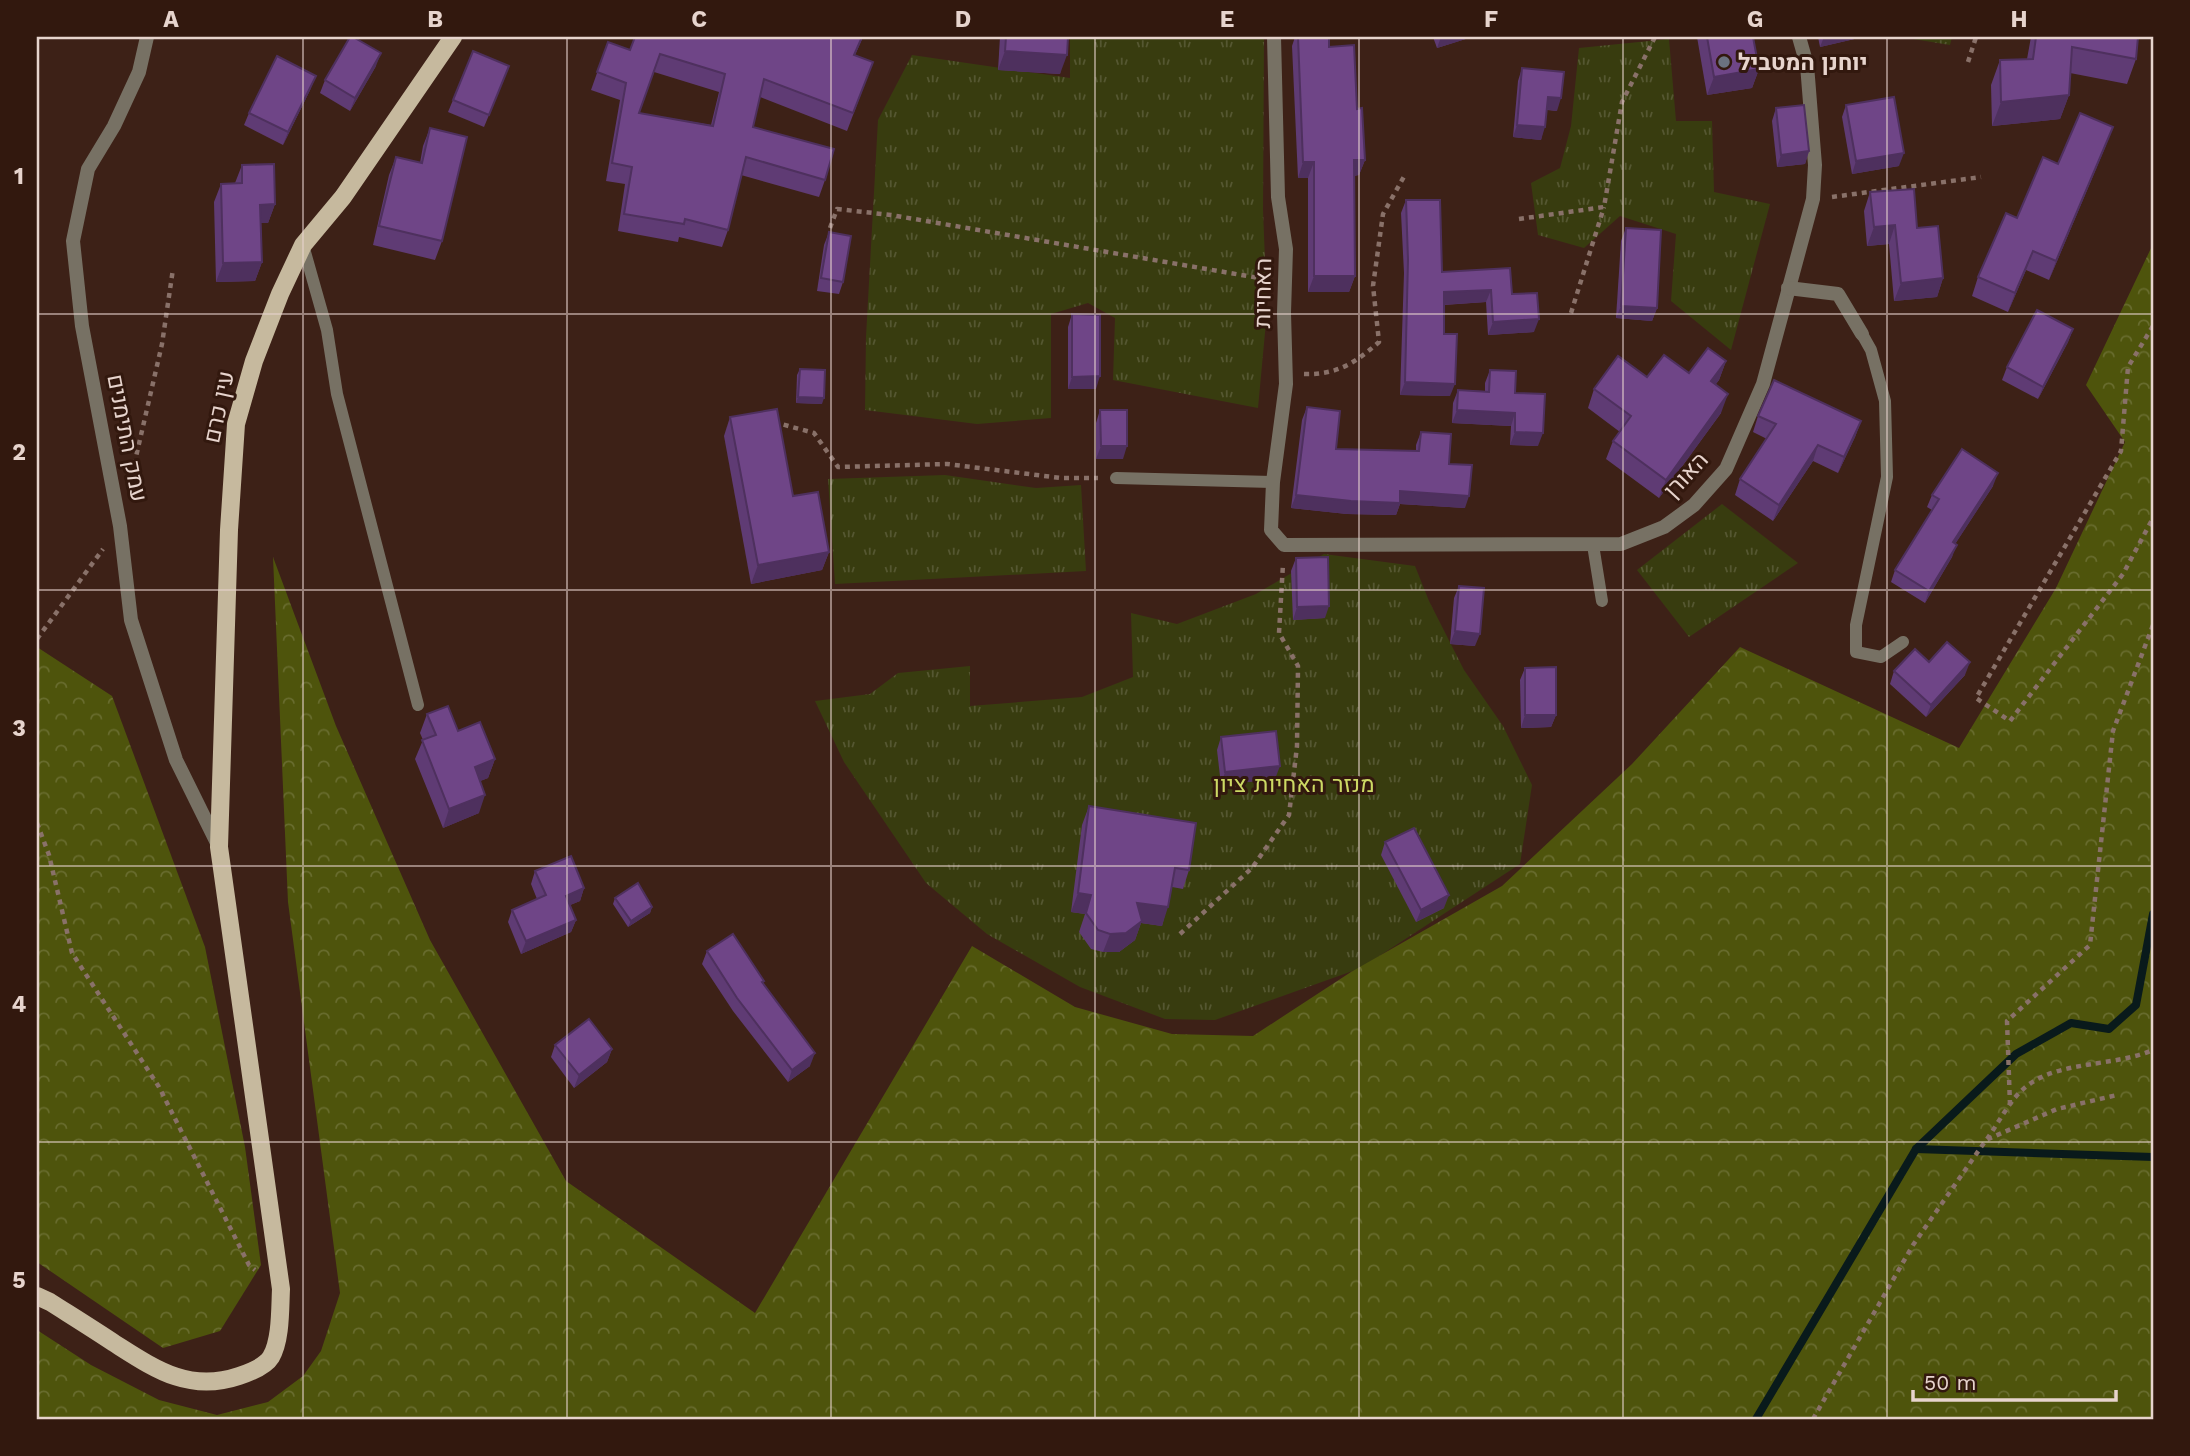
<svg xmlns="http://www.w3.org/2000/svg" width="2190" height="1456" viewBox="0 0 2190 1456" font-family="'Work Sans',Heebo,sans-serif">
<defs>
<pattern id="grass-tufts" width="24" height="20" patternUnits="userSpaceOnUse" patternTransform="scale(1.75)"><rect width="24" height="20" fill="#383c0f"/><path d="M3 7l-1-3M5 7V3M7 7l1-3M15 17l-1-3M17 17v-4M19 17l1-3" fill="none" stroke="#555731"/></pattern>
<pattern id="forest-crowns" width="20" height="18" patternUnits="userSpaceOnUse" patternTransform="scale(1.75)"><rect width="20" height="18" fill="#4e540c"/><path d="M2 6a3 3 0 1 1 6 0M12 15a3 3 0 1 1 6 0" fill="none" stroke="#686c2e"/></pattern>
</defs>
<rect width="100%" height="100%" fill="#3d2117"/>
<g fill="url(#grass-tufts)">
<path d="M1070 37H1264L1263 210 1267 311 1258 408 1113 380 1115 318 1088 303 1051 314V418L977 424 865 410 866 337 878 120 912 55 1070 78Z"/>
<path d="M1901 37H1952L1950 45Z"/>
<path d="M1669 39 1676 121H1712L1714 192 1770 204 1731 350 1671 301 1676 234 1620 216 1584 248 1538 235 1531 183 1560 168 1571 126 1579 48Z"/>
<path d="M945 475 1036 488 1081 485 1086 571 835 584 828 479Z"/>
<path d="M1722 504 1798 563 1689 637 1637 570Z"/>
<path d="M1324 554 1415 566 1429 601 1464 670 1503 726 1532 785 1520 864 1361 968 1215 1020 1165 1019 1080 987 987 934 926 883 844 762 815 701 870 694 898 673 970 666V706L1082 697 1133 677 1131 613 1177 624 1256 594Z"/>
</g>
<g fill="url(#forest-crowns)">
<path d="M2153 244V1419H37V1330L91 1365 159 1400 217 1415 268 1402 303 1376 321 1351 340 1293 288 902 273 557 336 726 430 940 566 1181 755 1313 972 946 1075 1007 1172 1034 1253 1036 1351 972 1502 886 1632 764 1740 647 1959 748 2056 588 2125 442 2086 385Z"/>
<path d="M37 647 112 696 205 947 245 1147 261 1265 220 1331 163 1348 37 1262Z"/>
</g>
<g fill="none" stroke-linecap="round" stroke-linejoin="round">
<g stroke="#091a1b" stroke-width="8">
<path d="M1916 1149 2153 1157"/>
<path d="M1756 1419 1916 1149 2016 1054 2071 1023 2109 1029 2136 1005 2153 914"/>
</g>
<g stroke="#897169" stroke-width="4.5" stroke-dasharray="5 5" stroke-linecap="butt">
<path d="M1968 62 1976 37"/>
<path d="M1832 197 1981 177"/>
<path d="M1519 219 1604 207 1622 102 1655 37"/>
<path d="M830 228 837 209 891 215 1265 279"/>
<path d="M1571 313 1604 207"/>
<path d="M2153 326 2128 367 2121 451 1976 698 2010 721 2123 574 2153 518"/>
<path d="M1304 374C1337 375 1355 363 1379 342L1373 286 1383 214 1406 173"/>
<path d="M774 422 814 433 838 467 947 464 1061 478H1098"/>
<path d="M132 474 162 344 173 269"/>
<path d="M37 639 103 549"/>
<path d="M37 823 49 855 72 953 159 1087 249 1265 255 1270"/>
<path d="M1180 934 1252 868 1289 815 1297 746 1298 666 1279 633 1283 564"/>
<path d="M2010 1105 2007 1021 2090 945 2113 731 2153 625"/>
<path d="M1987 1139C2000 1121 2012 1095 2031 1083 2064 1061 2116 1066 2153 1050"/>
<path d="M1813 1419 1913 1245 1986 1140 2057 1109 2117 1095"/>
</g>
<g stroke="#777164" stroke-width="12">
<path d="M303 245 327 330 337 394 418 705"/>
<path d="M1862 334 1871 350 1885 401 1887 477 1856 625V652L1881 657 1903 642"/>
<path d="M1116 478 1273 482"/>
<path d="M1593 545 1602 601"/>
</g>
<g stroke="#777164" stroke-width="14">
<path d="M147 37 139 72 114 126 88 169 73 241 82 326 120 526 131 620 176 760 218 845"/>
<path d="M1274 37 1278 197 1286 249 1284 313 1286 384 1273 482 1271 530 1284 545 1621 544 1664 527 1694 505 1726 469 1763 384 1813 199 1815 165 1807 65 1799 37"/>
<path d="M1788 288 1838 294 1862 334"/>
</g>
<path stroke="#c6b99e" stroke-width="18" d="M37 1296 50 1302C72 1316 93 1329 114 1343 155 1369 189 1393 239 1376 248 1373 265 1367 271 1357 281 1340 280 1309 281 1289L219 847 229 530 236 424 254 361 280 294 303 245 343 197 453 37"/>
</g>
<g fill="#5f3b74" fill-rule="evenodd">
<path d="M635 37H863L855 55 873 62 847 131 760 97 753 127 825 180 819 197 741 175 728 230 722 247 679 237 678 242 618 231 625 184 606 181 620 100 591 90 608 42 630 50ZM654 72 719 92 711 125 639 113Z"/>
<path d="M1000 37H1068L1060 74 998 70Z"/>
<path d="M1295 37H1329V47L1357 109 1365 160 1359 175 1354 176 1355 276 1349 292H1308V178H1298L1292 46Z"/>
<path d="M1433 37H1472L1437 48Z"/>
<path d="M1697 37H1753L1759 69 1752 88 1707 95Z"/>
<path d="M1818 37H1863L1820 47Z"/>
<path d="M2031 37H2138L2136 59 2127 84 2070 73 2069 95 2060 119 1992 126 1991 85 2000 60 2027 59Z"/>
<path d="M376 66 350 111 320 93 325 80Z"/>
<path d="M1522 68 1557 111 1547 110 1541 140 1513 137 1518 81Z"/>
<path d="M504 79 484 127 448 112 453 100Z"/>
<path d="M311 88 283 145 244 125 249 113Z"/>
<path d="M1846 105 1899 166 1852 174 1842 117Z"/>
<path d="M1776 108 1809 151 1805 164 1777 167 1772 121Z"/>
<path d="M430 128 442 241 435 260 373 245 389 175 396 157 420 163 423 146Z"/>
<path d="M2106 145 2049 280 2026 270 2008 312 1972 296 1978 277 2017 218 2058 164Z"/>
<path d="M242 165 275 204 268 223H261L262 262 255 281 216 282 214 202 221 184 235 183Z"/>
<path d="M1870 192 1917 228 1943 278 1937 297 1894 301 1889 244 1867 246 1864 211Z"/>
<path d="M1406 200 1442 272 1512 294 1534 332 1488 335 1486 302 1444 305V334L1450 396 1400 395 1404 273 1401 213Z"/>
<path d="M1626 228 1657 308 1652 321 1616 318 1621 241Z"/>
<path d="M829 232 843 282 839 294 817 291 824 245Z"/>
<path d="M1072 314 1096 389H1068V327Z"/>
<path d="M2073 329 2068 342 2038 399 2002 380 2007 367Z"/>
<path d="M1726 361 1719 380 1715 385 1721 413 1659 498 1606 459 1613 441 1620 432 1588 408 1594 389 1647 377 1689 373Z"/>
<path d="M800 369 822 404 796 403 797 375Z"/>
<path d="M1490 370 1515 393 1538 446 1510 445 1511 426 1452 423 1453 403 1458 390 1485 391V383Z"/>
<path d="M1307 407 1336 449 1416 451V445L1421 432 1449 464 1465 508 1400 504 1396 515 1347 514 1291 508 1302 420Z"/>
<path d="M1100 410 1123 459H1096V423Z"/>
<path d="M1758 416 1861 421 1855 437 1838 473 1813 461 1773 521 1735 495 1740 479 1767 439 1753 432Z"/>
<path d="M730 417 793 496 829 552 822 570 751 584 724 436Z"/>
<path d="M1993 486 1955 544 1952 557 1925 603 1891 582 1895 570 1932 510 1927 507 1932 495Z"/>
<path d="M1296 558 1325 618 1293 620 1291 571Z"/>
<path d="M1459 586 1475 646 1450 644 1454 598Z"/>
<path d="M1929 662 1965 675 1926 717 1890 684 1894 671Z"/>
<path d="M1525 668 1556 715 1551 727 1521 728 1520 680Z"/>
<path d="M427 714 458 731 495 759 488 778 480 781 479 813 443 828 415 759 423 740 420 733Z"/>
<path d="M1221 737 1275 779 1221 785 1217 750Z"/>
<path d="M1089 806 1189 870 1183 889 1172 887 1162 926 1141 923 1135 940 1119 952H1103L1091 949 1079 932 1085 914 1071 912 1082 825Z"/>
<path d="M1385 842 1444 908 1416 922 1381 855Z"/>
<path d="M535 871 584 888 580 901 570 905 576 920 571 932 521 954 508 922 512 910 537 899 531 884Z"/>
<path d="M615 898 652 907 650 913 628 927 613 904Z"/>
<path d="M707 951 764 981 763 983 810 1066 788 1082 733 1011 702 964Z"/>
<path d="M555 1045 612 1049 607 1062 574 1088 551 1057Z"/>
</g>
<g fill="#4e305e">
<path d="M862 37H863L847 72 854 55Z"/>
<path d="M1441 37H1472L1437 48Z"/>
<path d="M1824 37H1863L1820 47Z"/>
<path d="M1005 51 1067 55 1060 74 998 70Z"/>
<path d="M381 53 376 66 350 111 355 98Z"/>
<path d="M1759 69 1752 88 1707 95 1714 77Z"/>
<path d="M316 76 311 88 283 145 288 132Z"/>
<path d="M2069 95 2060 119 1992 126 2001 102Z"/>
<path d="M1548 97 1561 98 1557 111 1543 109Z"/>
<path d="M1517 125 1545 127 1541 140 1513 137Z"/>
<path d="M2113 127 2106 145 2049 280 2056 261Z"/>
<path d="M1809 151 1805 164 1777 167 1781 155Z"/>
<path d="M1904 153 1899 166 1852 174 1856 161Z"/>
<path d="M1354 160H1365L1359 175 1348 176Z"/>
<path d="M1303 162H1314L1308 178H1298Z"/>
<path d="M275 204 268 223H253L260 205Z"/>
<path d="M1895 225 1889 244 1867 246 1874 227Z"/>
<path d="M2033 251 2026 270 2008 312 2015 293Z"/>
<path d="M262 262 255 281 216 282 223 263Z"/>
<path d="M1314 276H1355L1349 292H1308Z"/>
<path d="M1943 278 1937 297 1894 301 1901 283Z"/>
<path d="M1491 290 1486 302 1440 305 1444 292Z"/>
<path d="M1621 306 1657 308 1652 321 1616 318Z"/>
<path d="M1539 319 1534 332 1488 335 1493 322Z"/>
<path d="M2073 329 2068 342 2038 399 2043 387Z"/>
<path d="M1726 361 1719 380 1704 400 1711 381Z"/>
<path d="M1100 376 1096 389H1068L1072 377Z"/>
<path d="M1405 382 1455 384 1450 396 1400 395Z"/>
<path d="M1728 394 1721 413 1659 498 1666 480Z"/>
<path d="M798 397 824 398 822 404 796 403Z"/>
<path d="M1457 410 1515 413 1511 426 1452 423Z"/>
<path d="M1861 421 1855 437 1838 473 1844 457Z"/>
<path d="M1515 432 1543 433 1538 446 1510 445Z"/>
<path d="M1818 445 1813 461 1773 521 1779 505Z"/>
<path d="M1101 446H1127L1123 459H1096Z"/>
<path d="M1998 473 1993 486 1948 555 1953 542Z"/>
<path d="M1400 491 1469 496 1465 508 1400 504 1396 515 1347 514 1291 508 1296 495Z"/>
<path d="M1957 545 1952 557 1925 603 1929 591Z"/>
<path d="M829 552 822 570 751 584 758 565Z"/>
<path d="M1329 606 1325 618 1293 620 1297 607Z"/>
<path d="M1455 631 1480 634 1475 646 1450 644Z"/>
<path d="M1970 662 1965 675 1926 717 1931 705Z"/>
<path d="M1525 715H1556L1551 727 1521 728Z"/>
<path d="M495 759 488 778 468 786 475 767Z"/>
<path d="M1280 766 1275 779 1221 785 1225 772Z"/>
<path d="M485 795 479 813 443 828 449 809Z"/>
<path d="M584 888 580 901 561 909 566 896Z"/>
<path d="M1078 893 1091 895 1085 914 1071 912Z"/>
<path d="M1449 895 1444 908 1416 922 1421 910Z"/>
<path d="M1137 903 1168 907 1162 926 1141 923 1135 940 1119 952H1103L1110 934Z"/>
<path d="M652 907 650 913 628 927 631 921Z"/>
<path d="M576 920 571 932 521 954 526 941Z"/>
<path d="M612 1049 607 1062 574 1088 579 1075Z"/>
<path d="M815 1053 810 1066 788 1082 792 1070Z"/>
</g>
<g fill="#6f4587" stroke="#4e305e" stroke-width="2" fill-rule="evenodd">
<path d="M350 37H353L381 53 355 98 325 80Z"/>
<path d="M635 37H862L854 55 873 62 853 113 764 79 753 127 834 149 825 180 746 157 728 230 685 219 684 224 624 214 632 167 612 163 626 83 597 72 608 42 630 50ZM660 54 725 74 713 126 639 113Z"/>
<path d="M1006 37H1068L1067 55 1005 51Z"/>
<path d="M1298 37H1329V47L1354 45 1357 109 1362 108 1365 160H1354L1355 276H1314V162H1303Z"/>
<path d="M1707 37H1753L1759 69 1714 77Z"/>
<path d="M2036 37H2138L2136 59 2072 47 2069 95 2001 102 2000 60 2033 59Z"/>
<path d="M473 51 509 66 489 115 453 100Z"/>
<path d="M277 56 316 76 288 132 249 113Z"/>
<path d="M1522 68 1564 72 1561 98 1548 97 1545 127 1517 125Z"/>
<path d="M1894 97 1904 153 1856 161 1846 105Z"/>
<path d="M1804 105 1809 151 1781 155 1776 108Z"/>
<path d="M2080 113 2113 127 2056 261 2033 251 2015 293 1978 277 2006 213 2017 218 2043 157 2058 164Z"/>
<path d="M430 128 467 137 442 241 379 226 396 157 422 163Z"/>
<path d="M274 164 275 204 260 205 262 262 223 263 221 184 242 183V165Z"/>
<path d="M1914 189 1917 228 1938 226 1943 278 1901 283 1895 225 1874 227 1870 192Z"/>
<path d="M1406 200H1440L1442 272 1510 268 1512 294 1537 293 1539 319 1493 322 1491 290 1444 292V334H1457L1455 384 1405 382 1408 260Z"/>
<path d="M1626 228 1661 230 1657 308 1621 306Z"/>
<path d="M829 232 851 236 843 282 821 278Z"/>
<path d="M2037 310 2073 329 2043 387 2007 367Z"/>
<path d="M1072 314 1100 315V376L1072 377Z"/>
<path d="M1708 348 1726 361 1711 381 1728 394 1666 480 1613 441 1631 416 1594 389 1618 356 1647 377 1664 355 1689 373Z"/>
<path d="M800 369 825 370 824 398 798 397Z"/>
<path d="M1490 370 1516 371 1515 393 1545 394 1543 433 1515 432V413L1457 410 1458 390 1489 392Z"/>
<path d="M1774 380 1861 421 1844 457 1818 445 1779 505 1740 479 1776 424 1758 416Z"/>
<path d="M1307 407 1340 411 1336 449 1419 451 1421 432 1451 434 1449 464 1472 465 1469 496 1400 491V503L1351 501 1296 495Z"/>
<path d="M777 409 793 496 818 492 829 552 758 565 730 417Z"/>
<path d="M1100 410H1127V446H1101Z"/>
<path d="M1962 449 1998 473 1953 542 1957 545 1929 591 1895 570 1939 499 1932 495Z"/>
<path d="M1328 557 1329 606 1297 607 1296 558Z"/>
<path d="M1459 586 1484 588 1480 634 1455 631Z"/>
<path d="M1947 642 1970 662 1931 705 1894 671 1915 649 1929 662Z"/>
<path d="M1556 667V715H1525V668Z"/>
<path d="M448 706 458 731 480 722 495 759 475 767 485 795 449 809 422 740 436 735 427 714Z"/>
<path d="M1276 731 1280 766 1225 772 1221 737Z"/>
<path d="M1089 806 1196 823 1189 870 1175 868 1168 907 1137 903 1142 921 1126 933 1110 934 1098 930 1086 913 1091 895 1078 893Z"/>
<path d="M1414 828 1449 895 1421 910 1385 842Z"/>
<path d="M571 856 584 888 566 896 576 920 526 941 512 910 546 895 535 871Z"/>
<path d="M638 883 652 907 631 921 615 898Z"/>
<path d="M733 934 764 981 762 982 815 1053 792 1070 737 998 707 951Z"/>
<path d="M589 1019 612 1049 579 1075 555 1045Z"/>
</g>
<path fill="none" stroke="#e7d4cd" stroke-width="2" stroke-opacity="0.55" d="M303 37V1419M567 37V1419M831 37V1419M1095 37V1419M1359 37V1419M1623 37V1419M1887 37V1419M37 314H2153M37 590H2153M37 866H2153M37 1142H2153"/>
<circle fill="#6b7280" stroke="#32180e" stroke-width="2.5" cx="1724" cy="62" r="7"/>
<g text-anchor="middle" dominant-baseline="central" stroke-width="6" stroke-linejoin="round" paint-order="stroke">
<g font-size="23" font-weight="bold" fill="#e7d4cd" stroke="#32180e" text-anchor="start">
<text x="1738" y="62">יוחנן המטביל</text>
</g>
<g font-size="23" fill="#e7d4cd" stroke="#32180e">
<text transform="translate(1263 293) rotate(-89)">האחיות</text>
<text transform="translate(219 407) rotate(-78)">עין כרם</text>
<text transform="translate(127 438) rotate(79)">עמק התימנים</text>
<text transform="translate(1686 475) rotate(-47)">האורן</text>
</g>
<g font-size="23" fill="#cdd964" stroke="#32180e">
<text x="1294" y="784">מנזר האחיות ציון</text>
</g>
</g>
<rect width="2190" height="1456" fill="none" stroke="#32180e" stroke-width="77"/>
<path d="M1913 1390v10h203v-10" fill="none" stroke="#e7d4cd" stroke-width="3.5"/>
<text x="1924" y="1390" font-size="21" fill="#e7d4cd" stroke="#32180e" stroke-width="5" paint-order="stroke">50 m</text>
<rect x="38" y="38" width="2114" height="1380" fill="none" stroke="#e7d4cd" stroke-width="2.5"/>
<g font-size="23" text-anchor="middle" font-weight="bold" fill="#e7d4cd">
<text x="171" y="27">A</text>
<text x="435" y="27">B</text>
<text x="699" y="27">C</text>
<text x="963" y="27">D</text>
<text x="1227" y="27">E</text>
<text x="1491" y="27">F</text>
<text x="1755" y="27">G</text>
<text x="2019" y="27">H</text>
<text x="19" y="184">1</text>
<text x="19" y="460">2</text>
<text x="19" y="736">3</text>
<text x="19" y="1012">4</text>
<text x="19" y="1288">5</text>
</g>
</svg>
